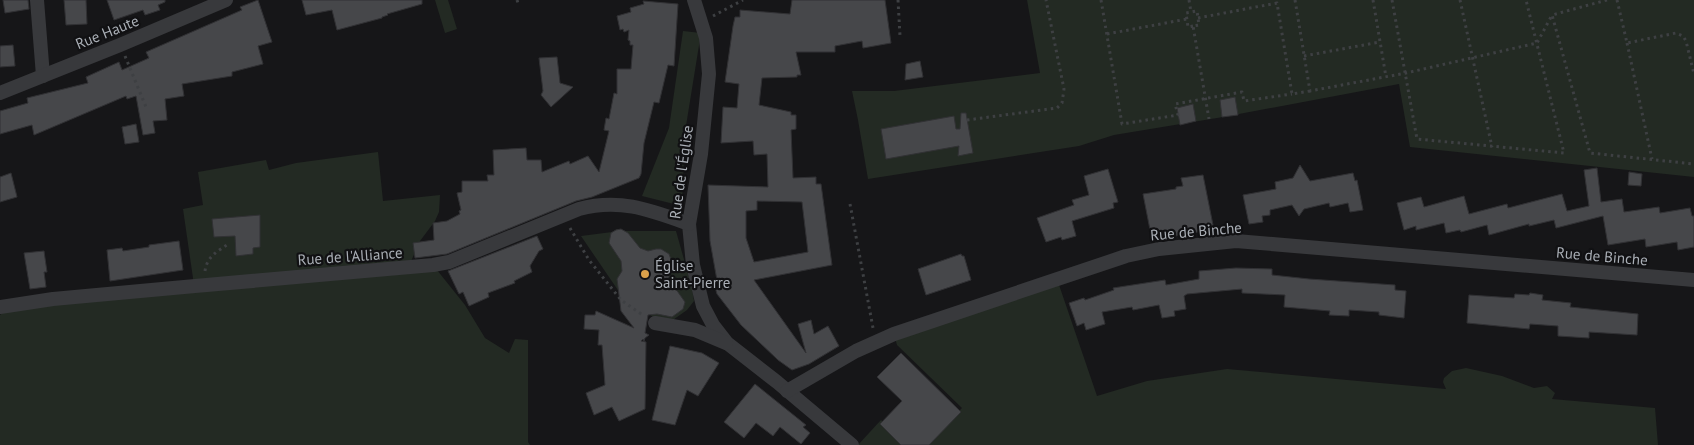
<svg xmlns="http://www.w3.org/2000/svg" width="1694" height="445" viewBox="0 0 1694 445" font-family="'PT Sans',sans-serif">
<rect width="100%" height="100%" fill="#161618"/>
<g fill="#232a23">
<path d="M435 0H448L457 29 445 33Z"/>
<path d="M1027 0H1694V177L1410 147 1399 84 1223 117 1114 135 1079 146 868 179 858 120 852 91H894L1040 73Z"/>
<path d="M683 31 701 33 685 132 682 206 642 196 669 128Z"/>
<path d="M378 152 383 201 440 195 439 212 435 221 420 241 408 268 433 265 465 305 485 338 509 353 515 339 528 340V442L530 445H0V315L5 311 194 285 183 209 203 205 198 172 266 160 269 170 296 163Z"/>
<path d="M617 229 626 231H676L692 288 694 301 687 310 670 322 655 318 624 299 581 236 612 232Z"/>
<path d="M1057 279 1097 396 1147 381 1227 369 1446 389 1443 382 1444 378 1452 371 1466 368 1502 376 1534 388 1547 386 1555 393 1552 399 1655 408 1658 445H926L962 408 897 345 894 334Z"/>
<path d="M881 420 907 445H858Z"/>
</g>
<g fill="#46474a" stroke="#313134" fill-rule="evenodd">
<path d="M3 0H28L29 9 5 13Z"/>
<path d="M64 0H86L87 24 66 25Z"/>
<path d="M107 0H165V2L158 5 160 10 145 15 143 10 114 20Z"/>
<path d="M258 0 272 42 258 46 263 64 232 72V76L182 84 184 96 165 99 167 120 153 121 155 133 143 135 136 96 127 99 126 96 34 135 32 125 0 134V111L28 103 27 98 88 83 86 77 119 62 122 70 149 58 146 52 242 10 240 7Z"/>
<path d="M302 0H422V4L387 14 388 15 382 17V18L337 30 332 10 306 15Z"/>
<path d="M792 0H885L891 43 863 48 862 41 835 46V52H796L801 75H797V77L762 78 759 105 791 112V115H796V129L791 130 793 178 816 177V184H821L832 265 754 280 806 353 798 324 811 320 814 334 828 326 839 346 809 364 792 370 778 360 741 325 717 294 715 287 718 286 710 241 708 185 768 187 767 154 754 155 753 141 721 143 723 107 737 108 739 84 725 82 733 26 735 17H740V10L790 14ZM757 201 802 202 808 252 754 262 746 238V211L757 210Z"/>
<path d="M643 1 678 4 674 66 668 65 659 103 654 102 644 143 641 174 639 178 592 197 576 201 447 254 415 258 413 243 434 240 433 223 447 221 460 214 459 211 461 210 457 193 462 192V181H488L487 175H494L493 150 526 148 527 160H541L542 172 569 161 570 164 588 156 599 172 609 131 604 130 606 118 609 119 614 93 617 94V69H631L633 45H630V41L628 40 629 30 624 32 623 29 620 30 617 16 631 12 630 8 644 4Z"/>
<path d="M13 45 15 66 0 67V46Z"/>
<path d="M557 57 560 83 573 87 551 107 541 95 543 91 539 58Z"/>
<path d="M920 61 923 77 905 80 906 64Z"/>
<path d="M1235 97 1238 115 1222 117 1220 100Z"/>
<path d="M1193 104 1196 121 1180 125 1177 108Z"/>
<path d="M961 113H966L973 153 958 156 959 146 886 159 881 129 954 116 956 129H960Z"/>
<path d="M136 124 139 142 125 144 122 127Z"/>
<path d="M1300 165 1310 181 1353 173 1355 181 1357 180 1363 210 1350 212 1348 203 1330 207 1329 203 1304 209 1299 216 1292 205 1270 210V215L1262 216 1263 222 1249 224 1243 195 1276 189 1275 182 1293 178Z"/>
<path d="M1597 168 1601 202 1622 199 1624 212 1659 207 1660 213 1690 208 1692 216H1694V247L1678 250 1677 242 1646 247 1645 239 1608 245 1603 216 1556 228 1554 220 1529 226V224L1489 235 1487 225 1461 232 1460 230 1446 233 1444 223 1416 230V226L1404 230 1397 203 1421 197 1424 207 1464 196 1469 214 1507 204 1508 208 1562 194 1567 211 1589 206 1584 170Z"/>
<path d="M1108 169 1118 202 1113 203 1114 208 1072 221 1076 236 1062 240 1061 237 1046 242 1037 218 1074 205 1072 200 1089 195 1084 176Z"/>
<path d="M1629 172 1642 174 1641 186 1628 185Z"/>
<path d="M11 173 17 197 0 202V177Z"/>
<path d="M1203 175 1213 225 1209 230 1152 240 1143 194 1176 189V187L1183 186 1181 178Z"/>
<path d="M260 215V247L253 248V254L236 256 235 236 214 237 212 219Z"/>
<path d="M621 229 628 233 640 248 648 251 656 249H661L669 254 673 265V271L668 278 685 302 683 309 672 317 657 314 648 315 645 333 649 335 645 338 644 341 643 339 641 341 646 342 645 409 619 421 612 407 594 415 586 393 605 385 602 345H598L599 330 584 329 585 315H595L596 311 634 328 621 311 617 279 622 271 621 261 609 243 611 233 616 230Z"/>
<path d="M537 236 543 249 539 251 530 266 532 272 514 281 515 283 488 293 489 297 469 306 463 292 459 294 448 271Z"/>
<path d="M179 241 183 270 110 281 107 250 122 248 123 251 149 247V245Z"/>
<path d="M44 251 47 272H44L46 287 30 289 24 253Z"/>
<path d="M961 254 962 256H964L971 280 926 295 918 269Z"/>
<path d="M1236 268 1272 269V275L1309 279 1395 285V290L1406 291 1404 318 1379 315V312L1349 310V316L1329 315 1330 311 1284 307 1285 295 1242 293V289L1187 294 1184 296 1186 309 1174 311 1175 316 1162 318 1159 305 1133 310 1132 307 1102 312 1105 324 1086 330 1084 323 1077 326 1069 303 1084 298 1085 300 1114 290 1113 288 1165 280 1166 285 1199 279V271Z"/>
<path d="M1530 293 1543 295 1542 300 1571 303 1570 307 1638 314 1637 335 1589 332V338L1558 336V326L1530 324 1529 329 1467 323 1469 295 1514 298 1515 294 1529 295Z"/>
<path d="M670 346 702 353 719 363 698 396 687 390 675 425 652 420Z"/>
<path d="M901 353 961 412 929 445H901L880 424 902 401 877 377Z"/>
<path d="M755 384 806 425 803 427 810 433 801 444 780 427 773 436 756 423 744 438 724 422Z"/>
</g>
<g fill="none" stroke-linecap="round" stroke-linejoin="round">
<g stroke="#3e4043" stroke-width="3" stroke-dasharray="2.5 4" stroke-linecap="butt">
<path d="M517 0 518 3"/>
<path d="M898 0 900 36"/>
<path d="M1101 0 1122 124 1178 115 1175 104 1242 92 1244 101 1292 94"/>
<path d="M1189 0 1191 12"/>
<path d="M1295 0 1310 91 1406 73 1537 43 1552 15"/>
<path d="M1373 0 1386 77"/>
<path d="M1392 0 1417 139 1564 153 1526 0"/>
<path d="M1460 0 1492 147"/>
<path d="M1607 0 1552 15 1590 153 1694 164"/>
<path d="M1617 0 1627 43 1676 33 1683 36 1686 41 1694 74"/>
<path d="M713 16 743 0"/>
<path d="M1198 18 1277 3 1292 94 1310 91"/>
<path d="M1193 26 1188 27 1186 13 1197 11 1199 25 1193 26 1209 119"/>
<path d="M1107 34 1187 19"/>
<path d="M1627 43 1652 159"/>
<path d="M125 56 146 107"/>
<path d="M1304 56 1380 42"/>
<path d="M967 120 1057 108 1062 103 1064 89 1046 0"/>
<path d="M850 204 873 328"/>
<path d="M570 228 589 260 621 300 644 316"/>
<path d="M205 271C207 256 218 251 230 243"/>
</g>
<g stroke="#38393c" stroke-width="14">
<path d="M37 0 43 76"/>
<path d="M694 0 706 38 709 74 701 154 689 224 693 265 703 306 713 325 727 343 777 382 852 445"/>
<path d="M0 93 120 45 226 0"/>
<path d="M0 307 53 299 195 286 433 265 449 262 579 209C620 198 650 210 689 224"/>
<path d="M655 323 695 330 726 343"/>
<path d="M787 391 856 351 894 334 1126 256 1159 249 1236 241 1694 280"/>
</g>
</g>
<circle fill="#dba14b" stroke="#111113" stroke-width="2" cx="645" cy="274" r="5"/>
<g text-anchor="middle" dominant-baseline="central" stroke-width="4.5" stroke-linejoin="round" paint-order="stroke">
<g font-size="15" fill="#aaafb6" stroke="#111113">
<text transform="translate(107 32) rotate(-22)">Rue Haute</text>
<text transform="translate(681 172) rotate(-82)">Rue de l'Église</text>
<text transform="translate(1196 231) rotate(-5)">Rue de Binche</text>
<text transform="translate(350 256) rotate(-4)">Rue de l'Alliance</text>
<text transform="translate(1602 256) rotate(5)">Rue de Binche</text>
</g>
<g font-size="15" fill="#aaafb6" stroke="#111113" text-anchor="start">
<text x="655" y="265">Église<tspan x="655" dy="17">Saint-Pierre</tspan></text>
</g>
</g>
</svg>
